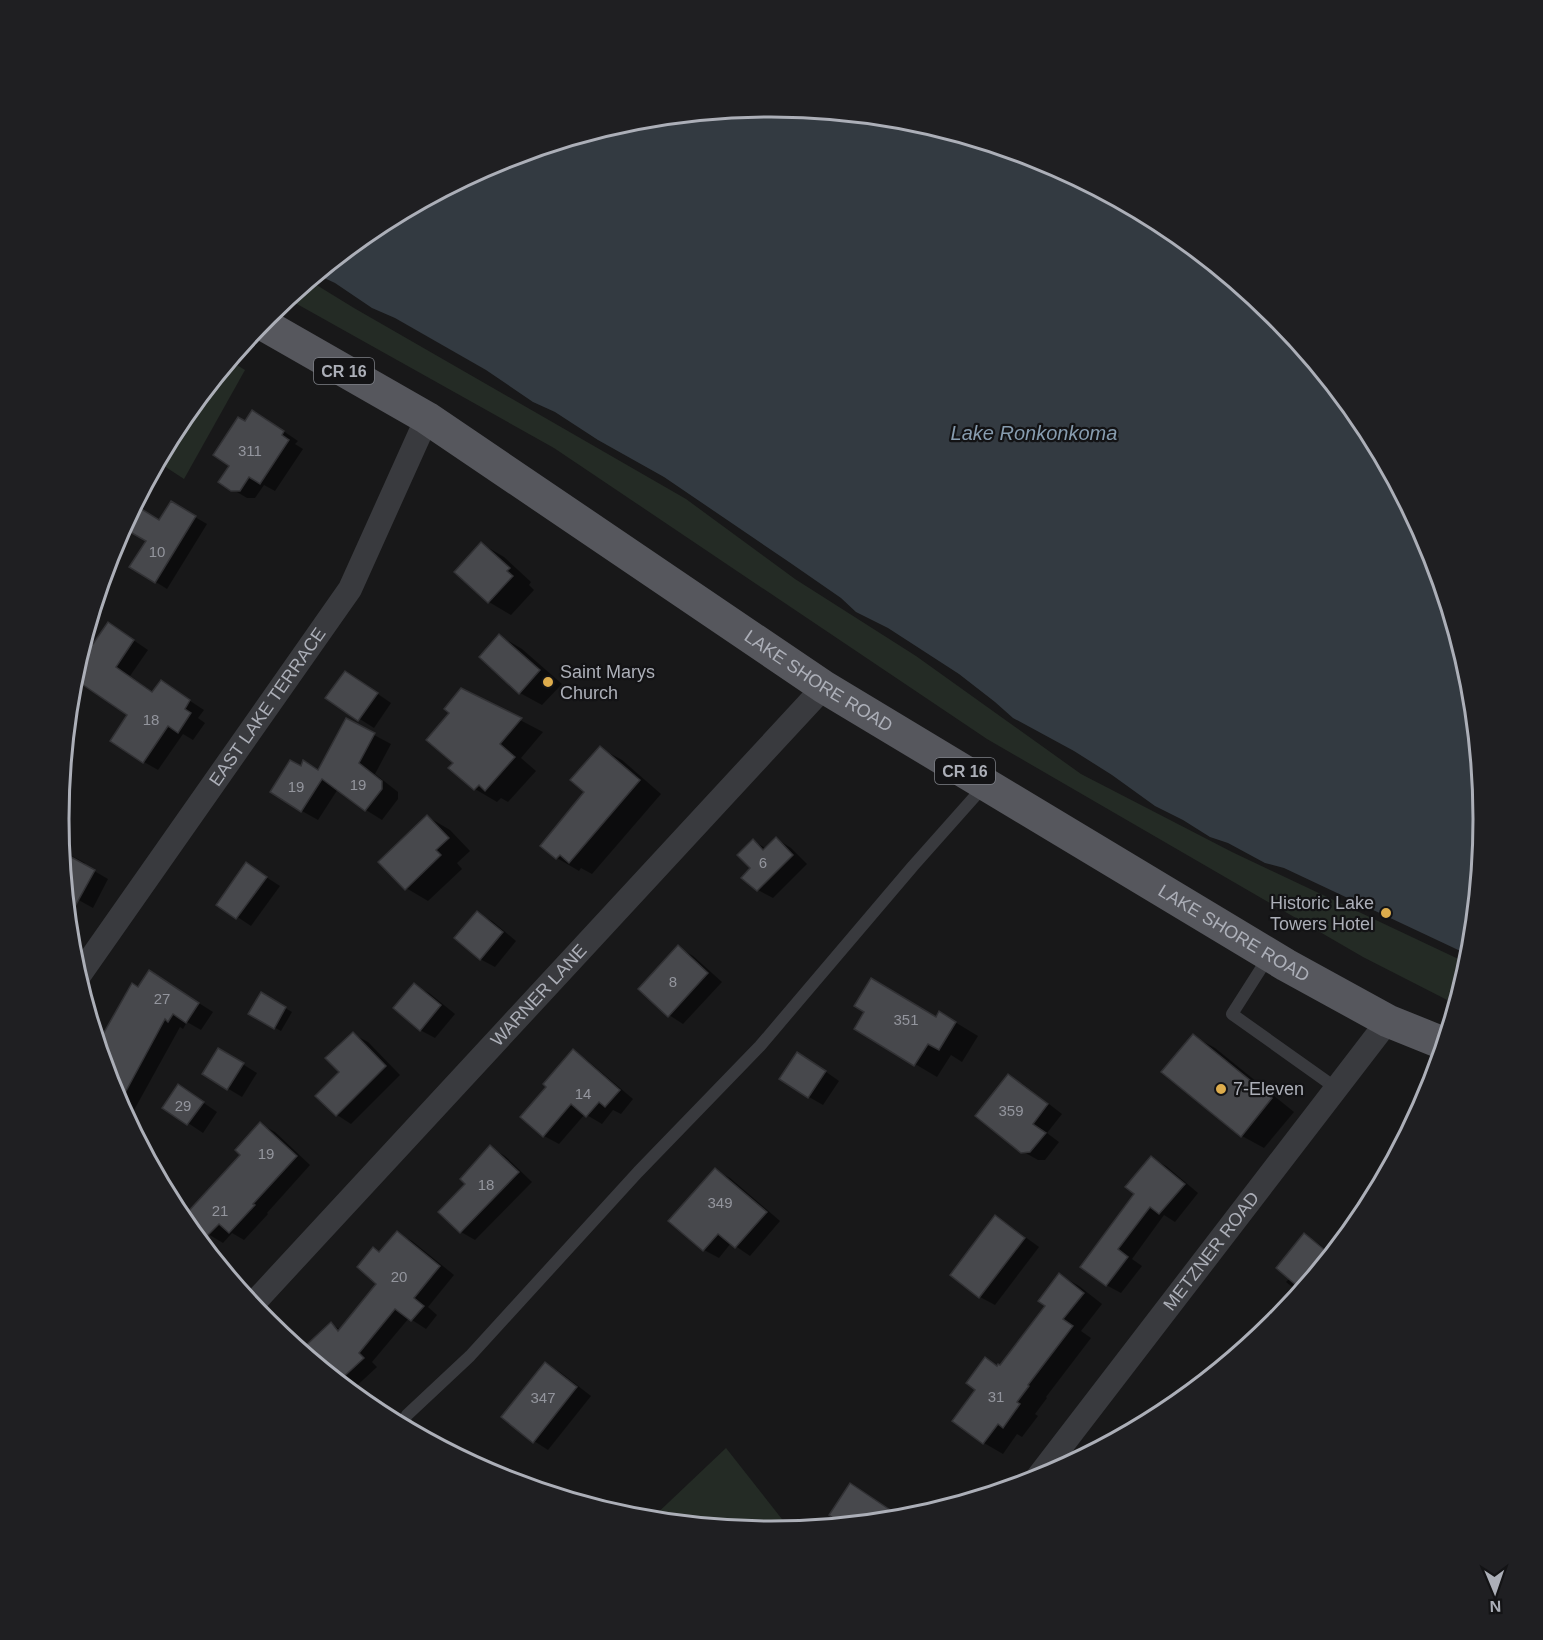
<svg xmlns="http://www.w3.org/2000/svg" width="1543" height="1640" viewBox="0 0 1543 1640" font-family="Helvetica,sans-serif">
<rect width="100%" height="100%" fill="#181819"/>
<g fill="#242b25">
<path d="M310 281 354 308 686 499 795 579 916 656 1081 774 1232 852 1469 964 1457 1005 1363 957 987 739 554 448 288 299Z"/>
<path d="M230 361 245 370 184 479 158 462 179 424Z"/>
<path d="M726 1448 785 1523 779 1532 771 1533 649 1521Z"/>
</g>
<path fill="#333a41" d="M772 107 911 121 1045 161 1168 227 1276 316 1365 424 1430 547 1471 681 1484 820 1471 956 1284 868 1265 863 1228 843 1210 837 1183 820 1155 806 1112 775 1074 751 1013 718 995 702 959 674 888 628 856 612 841 598 789 562 664 477 598 440 555 412 533 402 486 370 395 318 372 308 335 283 318 275 376 227 499 161 633 121Z"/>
<g fill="#0007">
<path d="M267 420 298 441 295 444 303 449 275 491 264 485 255 498H247L232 489 231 465 245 423Z"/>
<path d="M171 503 207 524 167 589 132 567Z"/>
<path d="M482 544 504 557 531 582 529 585 534 590 511 615 489 602 456 572Z"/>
<path d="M123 633 148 650 130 676 154 693 161 682 204 710 198 718 205 723 193 740 183 734 158 770 144 762 129 715 85 639 94 645Z"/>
<path d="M500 636 522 649 562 684 542 705 520 693 481 657Z"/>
<path d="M359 681 391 703 374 728 327 698Z"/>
<path d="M462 690 543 732 521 758 536 771 508 802 501 798 497 802 475 789 450 768 455 763 451 713Z"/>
<path d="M346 720 391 744 375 774 398 792V799L382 820 366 810 338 789 318 820 302 811V768L319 772Z"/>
<path d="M600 748 622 760 661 794 592 874 581 868 579 871 557 858 587 792Z"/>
<path d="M64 759 70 764 63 773Z"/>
<path d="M428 817 450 830 470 851 457 863 462 869 428 901 406 888Z"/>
<path d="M777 839 791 848 807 864 773 898 758 890 743 877 752 868 753 841 767 849Z"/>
<path d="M61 850 85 863 84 865 108 879 93 908 66 893Z"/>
<path d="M246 864 280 886 251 926 218 904Z"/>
<path d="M477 913 492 921 516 941 495 967 480 959Z"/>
<path d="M678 947 693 956 722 982 683 1024 669 1015Z"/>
<path d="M164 981 213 1012 201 1030 187 1022 183 1029 180 1027 128 1121 113 1093 98 1045 132 985 139 988Z"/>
<path d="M414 985 429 993 455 1014 435 1038 420 1030Z"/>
<path d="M261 994 292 1012 281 1031 250 1014Z"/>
<path d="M940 1013 978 1036 962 1062 951 1055 937 1077 856 1029 936 1018Z"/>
<path d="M353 1034 368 1042 400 1075 351 1124 337 1115 341 1072Z"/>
<path d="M1193 1036 1215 1048 1294 1112 1264 1148 1242 1136Z"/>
<path d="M573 1051 587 1060 633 1099 621 1114 613 1110 602 1124 585 1114 559 1144 544 1136 522 1117 548 1087Z"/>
<path d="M233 1058 257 1073 242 1097 227 1088Z"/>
<path d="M812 1062 839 1081 823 1105 809 1097Z"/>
<path d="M1008 1076 1023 1084 1062 1114 1047 1133 1059 1142 1045 1160H1038L1022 1151Z"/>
<path d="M179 1086 217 1112 203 1133 164 1107Z"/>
<path d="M260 1124 275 1132 310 1165 267 1213 268 1214 244 1240 232 1233 223 1243 208 1234Z"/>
<path d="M1408 1135 1378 1191 1369 1184Z"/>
<path d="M490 1147 505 1156 532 1182 475 1240 461 1232 468 1184Z"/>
<path d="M1151 1158 1166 1166 1198 1193 1175 1222 1164 1215 1132 1259 1142 1266 1121 1293 1106 1285 1136 1193Z"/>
<path d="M715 1170 730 1178 780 1221 750 1256 731 1243 719 1258 704 1250Z"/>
<path d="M996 1217 1010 1226 1039 1247 995 1305 980 1297 952 1275Z"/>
<path d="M397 1233 412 1241 454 1275 428 1307 437 1315 426 1329 409 1318 372 1362 377 1367 350 1392 301 1352 331 1324 341 1330 379 1284 381 1253Z"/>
<path d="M1305 1235 1319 1244 1333 1255 1301 1294 1286 1282 1290 1278Z"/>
<path d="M1060 1275 1079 1286 1102 1304 1081 1331 1091 1338 1046 1397 1047 1398 1035 1414 1038 1416 1022 1437 1017 1434 1003 1454 984 1443 954 1421 977 1389 986 1359 1000 1367 1047 1306Z"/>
<path d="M546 1364 560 1372 591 1396 548 1450 534 1441Z"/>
<path d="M1189 1380 1200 1386 1164 1415 1163 1414Z"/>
</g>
<g fill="#47484c" stroke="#323235" stroke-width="1.5">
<path d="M252 410 284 431 282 435 289 440 260 484 249 477 240 491H231L218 482 229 466 213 455 238 417 245 421Z"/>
<path d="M171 501 196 516 155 583 129 567 146 541 123 528 135 505 159 520Z"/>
<path d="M481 542 510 568 507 571 513 576 488 603 454 572Z"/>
<path d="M108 622 134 640 116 667 152 692 161 680 190 700 185 709 191 713 178 733 168 726 143 763 110 741 127 715 73 678 85 638 93 644Z"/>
<path d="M499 634 540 670 519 694 479 657Z"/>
<path d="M345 671 378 693 358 721 325 698Z"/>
<path d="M461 688 522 718 500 744 515 757 485 791 479 785 474 790 448 768 453 763 426 740 449 713 444 709Z"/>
<path d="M346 718 375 733 359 763 382 781V789L365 811 322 779 301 812 270 792 290 760 301 766 303 760 318 770Z"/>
<path d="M600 746 640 780 569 863 560 855 556 859 540 846 584 792 570 780Z"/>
<path d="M427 815 449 838 436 850 441 855 405 890 378 862Z"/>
<path d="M776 837 793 855 757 891 741 878 750 868 737 855 753 839 763 850Z"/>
<path d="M62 852 95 870 68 919 64 880Z"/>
<path d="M246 862 267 877 236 919 216 905Z"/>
<path d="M477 911 503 932 480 960 454 938Z"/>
<path d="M678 945 708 973 668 1017 638 989Z"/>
<path d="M149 970 199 1003 186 1023 173 1014 168 1022 165 1019 119 1104 113 1093 98 1043 132 983 138 987Z"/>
<path d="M871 978 936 1017 939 1011 956 1022 939 1050 928 1044 914 1066 854 1029 864 1012 854 1006Z"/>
<path d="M414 983 441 1005 420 1031 393 1008Z"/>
<path d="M261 992 286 1007 274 1029 248 1014Z"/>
<path d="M353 1032 386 1066 336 1116 315 1096 339 1072 325 1058Z"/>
<path d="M1193 1034 1272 1098 1241 1137 1161 1072Z"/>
<path d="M218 1048 244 1063 227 1090 202 1074Z"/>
<path d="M573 1049 620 1090 605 1107 599 1102 586 1117 571 1104 543 1137 520 1117 546 1087 543 1084Z"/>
<path d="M797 1052 826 1071 808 1098 779 1079Z"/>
<path d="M1008 1074 1048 1104 1033 1124 1046 1133 1030 1152 1021 1153 975 1116Z"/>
<path d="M178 1084 204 1102 187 1125 162 1108Z"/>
<path d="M260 1122 297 1156 253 1204 255 1205 229 1233 219 1224 207 1236 185 1215 240 1155 235 1150Z"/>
<path d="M490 1145 519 1172 460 1233 438 1212 465 1184 460 1179Z"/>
<path d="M1151 1156 1185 1184 1159 1214 1150 1207 1118 1249 1128 1257 1106 1286 1080 1267 1134 1194 1125 1187Z"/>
<path d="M715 1168 767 1212 735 1248 718 1234 703 1251 668 1221Z"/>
<path d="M995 1215 1025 1238 979 1298 950 1275Z"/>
<path d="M397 1231 440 1266 414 1298 424 1306 411 1321 395 1309 359 1353 364 1358 338 1382 300 1351 331 1322 338 1331 376 1284 357 1267 373 1247 379 1252Z"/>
<path d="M1304 1233 1332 1256 1303 1291 1276 1268Z"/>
<path d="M1059 1273 1084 1293 1063 1319 1073 1326 1028 1385 1029 1386 1017 1402 1020 1404 1003 1428 998 1424 983 1444 952 1421 975 1390 966 1383 985 1357 997 1366 998 1364 1000 1365 1045 1306 1038 1301Z"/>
<path d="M545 1362 577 1387 533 1443 501 1417Z"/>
<path d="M850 1483 905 1520 844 1526 829 1515Z"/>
</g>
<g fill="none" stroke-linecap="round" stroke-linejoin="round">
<g stroke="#393a3e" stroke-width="12">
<path d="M1269 956 1232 1014 1336 1088"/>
<path d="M401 1427 407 1415 470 1356 638 1172 760 1046 913 866 985 785"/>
</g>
<g stroke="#393a3e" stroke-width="24">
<path id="s1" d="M78 977 350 589 427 418"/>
<path id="s2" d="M252 1305 824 687"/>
<path id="s3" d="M1034 1482 1388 1021"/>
</g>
<path stroke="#56575d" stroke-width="33" id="s4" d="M261 323 427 418 824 687 1286 965 1388 1021 1445 1044"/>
</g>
<g fill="#ddac4c" stroke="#131315" stroke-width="2">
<circle cx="548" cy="682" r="6"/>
<circle cx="1386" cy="913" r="6"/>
<circle cx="1221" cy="1089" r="6"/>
</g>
<g text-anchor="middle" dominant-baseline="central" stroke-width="4.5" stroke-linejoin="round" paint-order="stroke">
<g font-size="15" fill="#93959d">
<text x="250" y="450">311</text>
<text x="157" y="551">10</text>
<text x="151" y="719">18</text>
<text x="358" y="784">19</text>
<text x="296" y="786">19</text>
<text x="763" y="862">6</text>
<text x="673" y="981">8</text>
<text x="162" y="998">27</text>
<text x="906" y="1019">351</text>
<text x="583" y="1093">14</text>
<text x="183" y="1105">29</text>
<text x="1011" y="1110">359</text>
<text x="266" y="1153">19</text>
<text x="486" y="1184">18</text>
<text x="720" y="1202">349</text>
<text x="220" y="1210">21</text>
<text x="399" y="1276">20</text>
<text x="996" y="1396">31</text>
<text x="543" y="1397">347</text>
</g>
<g fill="#131315" stroke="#7e8087" stroke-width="1.5">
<rect x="314" y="358" width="60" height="26" rx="4.5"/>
<rect x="935" y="758" width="60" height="26" rx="4.5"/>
</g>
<g font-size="16" font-weight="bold" fill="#acafb8">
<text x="344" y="371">CR 16</text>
<text x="965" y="771">CR 16</text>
</g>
<g font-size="18" fill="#acafb8" stroke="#131315" text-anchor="start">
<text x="560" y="672">Saint Marys<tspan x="560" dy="21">Church</tspan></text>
<text x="1374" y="903" text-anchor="end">Historic Lake<tspan x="1374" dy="21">Towers Hotel</tspan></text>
<text x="1233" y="1089">7-Eleven</text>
</g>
<g font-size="18" fill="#acafb8" stroke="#131315">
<text stroke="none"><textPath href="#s4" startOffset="663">LAKE SHORE ROAD</textPath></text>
<text stroke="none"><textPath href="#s1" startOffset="330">EAST LAKE TERRACE</textPath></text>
<text stroke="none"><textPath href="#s4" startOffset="1149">LAKE SHORE ROAD</textPath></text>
<text stroke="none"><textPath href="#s2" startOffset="422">WARNER LANE</textPath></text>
<text stroke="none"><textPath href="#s3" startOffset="291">METZNER ROAD</textPath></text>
</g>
<g font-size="20" font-style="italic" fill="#879caf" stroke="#131315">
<text x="1034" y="433">Lake Ronkonkoma</text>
</g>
</g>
<path d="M0 0H1543V1640H0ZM69 819a702 702 0 1 1 1404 0a702 702 0 1 1-1404 0Z" fill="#1f1f22" fill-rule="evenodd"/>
<path fill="none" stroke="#acafb8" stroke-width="3" d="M69 819a702 702 0 1 1 1404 0a702 702 0 1 1-1404 0Z"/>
<g transform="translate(1495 1592) rotate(178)" stroke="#131315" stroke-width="4.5" paint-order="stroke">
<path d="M0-4.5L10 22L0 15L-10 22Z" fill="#acafb8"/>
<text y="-9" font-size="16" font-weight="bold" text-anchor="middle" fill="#acafb8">N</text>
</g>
</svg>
